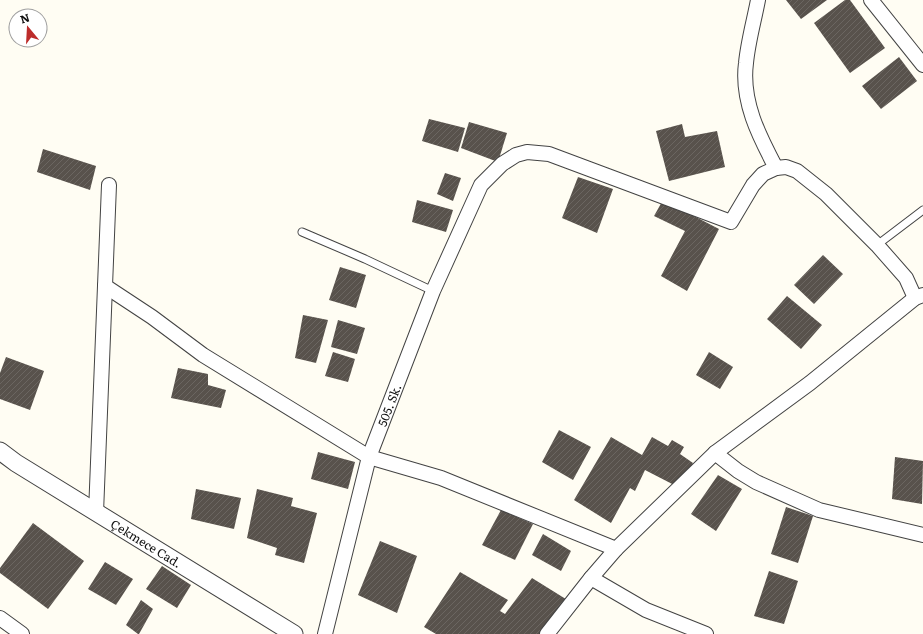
<svg xmlns="http://www.w3.org/2000/svg" width="923" height="634" viewBox="0 0 923 634" font-family="Literata,serif">
<defs>
<pattern id="building-hatch" width="6" height="6" patternUnits="userSpaceOnUse"><rect width="6" height="6" fill="#58524c"/><path d="M-1 1l2-2M0 6l6-6M5 7l2-2" fill="none" stroke="#6b6661"/></pattern>
</defs>
<rect width="100%" height="100%" fill="#fffdf3"/>
<g fill="url(#building-hatch)">
<path d="M786 0H827L801 19Z"/>
<path d="M845 0H850L885 48 850 73 814 23Z"/>
<path d="M899 57 917 81 881 109 862 86Z"/>
<path d="M429 119 465 128 458 152 422 141Z"/>
<path d="M469 122 507 133 498 162 461 148Z"/>
<path d="M682 124 685 137 717 131 725 167 669 181 656 131Z"/>
<path d="M43 149 96 166 90 190 37 172Z"/>
<path d="M445 173 461 178 453 201 437 194Z"/>
<path d="M578 177 613 189 597 233 562 218Z"/>
<path d="M417 200 453 210 446 232 412 222Z"/>
<path d="M663 200 719 229 687 291 661 276 685 231 654 216Z"/>
<path d="M823 255 843 274 814 304 794 285Z"/>
<path d="M340 267 366 275 356 308 329 300Z"/>
<path d="M787 296 822 325 801 349 767 319Z"/>
<path d="M303 315 328 320 316 363 295 358Z"/>
<path d="M338 320 365 328 357 354 331 347Z"/>
<path d="M333 352 355 359 348 382 325 376Z"/>
<path d="M709 352 733 367 720 389 696 375Z"/>
<path d="M6 357 44 371 30 410 0 399V373Z"/>
<path d="M178 368 208 374V385L226 390 221 408 171 398Z"/>
<path d="M559 430 591 447 573 480 542 462Z"/>
<path d="M611 437 642 455 652 437 668 446 672 440 684 447 680 454 693 463 678 487 645 470 635 491 630 488 611 523 574 500Z"/>
<path d="M318 452 355 462 348 489 311 479Z"/>
<path d="M895 457 923 461 922 504 892 499Z"/>
<path d="M718 475 742 489 716 531 691 514Z"/>
<path d="M196 489 241 498 234 529 191 519Z"/>
<path d="M257 489 293 498 291 506 317 513 304 563 275 555 277 548 247 538Z"/>
<path d="M786 507 813 516 798 563 771 554Z"/>
<path d="M501 510 533 524 515 560 482 545Z"/>
<path d="M33 523 84 561 48 609 0 573V568Z"/>
<path d="M543 534 571 551 561 571 532 555Z"/>
<path d="M380 541 417 556 397 613 358 595Z"/>
<path d="M105 562 133 579 116 605 88 589Z"/>
<path d="M162 566 191 585 177 608 146 589Z"/>
<path d="M769 571 798 581 784 624 754 616Z"/>
<path d="M460 572 508 600 500 611 505 614 532 578 569 601 540 634H436L424 627Z"/>
<path d="M141 600 153 609 139 634H138L126 625Z"/>
</g>
<g fill="none" stroke-linecap="round" stroke-linejoin="round">
<defs>
<g id="service">
<path d="M302 232 365 259 433 291"/>
<path d="M877 245 923 210"/>
</g>
<g id="minor">
<path d="M758 0C754 21 748 42 746 63 741 101 759 136 776 168"/>
<path d="M871 0 923 65"/>
<path d="M105 286 152 317 203 355 369 457 441 478 616 549"/>
<path d="M715 453 738 471 756 482 819 510 923 535"/>
<path d="M96 513 109 185"/>
<path d="M591 578 646 610 706 634"/>
<path d="M0 618 22 634"/>
<path id="s1" d="M325 634 369 457 433 291 481 185 502 164 516 155 527 152 549 154 731 222 753 185 763 174 776 168 786 167 797 171 826 194 877 245 906 278 915 298"/>
<path d="M547 634 591 578 616 549 715 453 810 383 915 298 923 295"/>
</g>
<g id="tertiary">
<path id="s2" d="M0 451 16 463 294 634"/>
</g>
</defs>
<use href="#service" stroke="#434343" stroke-width="9"/>
<use href="#minor" stroke="#434343" stroke-width="16"/>
<use href="#tertiary" stroke="#434343" stroke-width="19"/>
<use href="#service" stroke="#fff" stroke-width="7"/>
<use href="#minor" stroke="#fff" stroke-width="14"/>
<use href="#tertiary" stroke="#fff" stroke-width="17"/>
</g>
<g text-anchor="middle" dominant-baseline="central" stroke-width="4" stroke-linejoin="round" paint-order="stroke">
<g font-size="12" fill="#101010" stroke="#fff">
<text stroke="none"><textPath href="#s1" startOffset="238">505. Sk.</textPath></text>
<text stroke="none"><textPath href="#s2" startOffset="173">Çekmece Cad.</textPath></text>
</g>
</g>
<g transform="translate(28 28) rotate(342)"><circle r="19" fill="#ffffff" stroke="#9f9f9f"/>
<path d="M0-3L7 15L0 10L-7 15Z" fill="#bd2c2b"/>
<text y="-6" font-size="11" font-weight="bold" text-anchor="middle" fill="#101010">N</text>
</g>
</svg>
